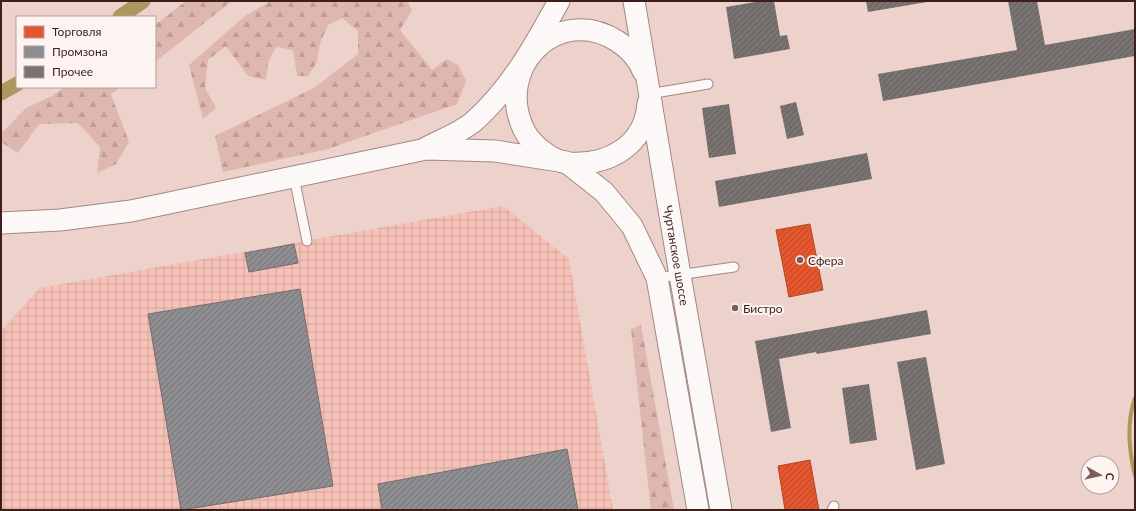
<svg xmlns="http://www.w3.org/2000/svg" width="1136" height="511" viewBox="0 0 1136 511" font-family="Lato,sans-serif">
<defs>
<pattern id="industrial-grid" width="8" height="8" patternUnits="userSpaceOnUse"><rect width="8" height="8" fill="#f6c1b7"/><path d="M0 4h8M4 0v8" fill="none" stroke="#d4a59d"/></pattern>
<pattern id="forest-firs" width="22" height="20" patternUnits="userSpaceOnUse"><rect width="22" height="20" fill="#deb7af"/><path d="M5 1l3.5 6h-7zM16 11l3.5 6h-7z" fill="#bf9d96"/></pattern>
<pattern id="shops-hatch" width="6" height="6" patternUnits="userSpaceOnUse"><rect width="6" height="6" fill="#e4572e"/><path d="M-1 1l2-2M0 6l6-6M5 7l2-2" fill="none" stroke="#ba4726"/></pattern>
<pattern id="industry-hatch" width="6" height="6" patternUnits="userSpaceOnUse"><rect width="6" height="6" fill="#8d8d92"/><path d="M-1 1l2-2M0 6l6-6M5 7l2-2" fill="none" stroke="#747376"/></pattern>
<pattern id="building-hatch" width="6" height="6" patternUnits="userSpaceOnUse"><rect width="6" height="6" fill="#787371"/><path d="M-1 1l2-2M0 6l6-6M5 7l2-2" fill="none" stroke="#645e5c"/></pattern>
</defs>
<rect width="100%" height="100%" fill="#edd1cb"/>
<path fill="url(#industrial-grid)" d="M503 206 569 259 613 510H1V331L40 288Z"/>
<g fill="url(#forest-firs)">
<path d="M186 1H232L155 62V25Z"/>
<path d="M271 1H407L412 10 400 30 432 70 447 59 458 65 466 81 457 104 328 149 223 172 215 136 314 88 358 54V31L342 18 328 25 320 43 317 62 308 76H297L293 50 276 47 268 63 266 80 248 76 226 46 208 60 205 88 216 108 203 119 189 65 245 16Z"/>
<path d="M65 87H121L111 94 129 142 116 164 97 173 100 147 78 123 39 124 18 153 1 142V134L26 108 52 96Z"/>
<path d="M641 325 674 510H651L631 329Z"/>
</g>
<g fill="url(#shops-hatch)" stroke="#b24627">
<path d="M810 224 823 290 789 297 776 230Z"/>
<path d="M810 460 819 510H785L778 466Z"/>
</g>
<g fill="url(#industry-hatch)" stroke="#756c6d">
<path d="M294 244 298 263 249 272 245 253Z"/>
<path d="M300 289 333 486 181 510 148 314Z"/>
<path d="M567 449 578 510H382L378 484Z"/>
</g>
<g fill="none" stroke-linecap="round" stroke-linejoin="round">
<path stroke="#ae965f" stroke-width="4" d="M1135 398C1126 423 1129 451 1135 476"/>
<g stroke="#ae965f" stroke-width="15">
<path d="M120 17 143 1"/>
<path d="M1 93 17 84"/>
</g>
</g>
<g fill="url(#building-hatch)">
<path d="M761 1H774L780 36 787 35 790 49 734 59 726 7Z"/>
<path d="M866 1H927V2L868 12Z"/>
<path d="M1008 1H1037L1045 45 1135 29V56L883 101 878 74 1017 50Z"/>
<path d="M796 102 804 135 787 139 780 106Z"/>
<path d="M729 104 736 154 709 158 702 108Z"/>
<path d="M867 153 872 179 719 207 715 181Z"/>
<path d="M927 310 931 334 817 354 816 352 779 359 791 428 771 432 755 341Z"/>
<path d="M926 357 945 464 916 470 897 362Z"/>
<path d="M869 384 877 440 850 444 842 388Z"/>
</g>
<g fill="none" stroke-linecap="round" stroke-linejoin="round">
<defs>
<g id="service">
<path d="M649 94 708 84"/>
<path d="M294 177 307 241"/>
<path d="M657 278 734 267"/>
<path d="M832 510 834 506"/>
</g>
<g id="tertiary">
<path id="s1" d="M634 1 680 275 721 510"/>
<path d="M643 71C638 58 628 48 617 41 558 3 492 68 525 132 533 146 552 161 568 163 608 166 645 146 648 103"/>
<path d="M426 148C441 140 459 133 472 123 510 90 535 45 559 1"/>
<path d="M1 223 60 220 131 211 426 149 495 151 566 162 604 192 632 226 657 278 698 510"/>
</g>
</defs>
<use href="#service" stroke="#a38883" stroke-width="11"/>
<use href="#tertiary" stroke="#a38883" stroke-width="23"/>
<use href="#service" stroke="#fcf8f7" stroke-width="9"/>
<use href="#tertiary" stroke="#fcf8f7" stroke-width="21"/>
</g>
<g fill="#7b5d57" stroke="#fdf4f2" stroke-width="1.5">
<circle cx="800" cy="260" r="4"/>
<circle cx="735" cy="308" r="4"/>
</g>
<g text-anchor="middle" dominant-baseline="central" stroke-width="4" stroke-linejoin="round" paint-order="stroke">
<g font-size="12" fill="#3d1e18" stroke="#fdf4f2">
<text stroke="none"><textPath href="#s1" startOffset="258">Чуртанское шоссе</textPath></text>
</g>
<g font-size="12" fill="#3d1e18" stroke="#fdf4f2" text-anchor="start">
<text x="808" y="260">Сфера</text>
<text x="743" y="308">Бистро</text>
</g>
</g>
<rect width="1136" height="511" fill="none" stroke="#3d1e18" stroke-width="4"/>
<rect x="16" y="16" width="140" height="72" fill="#fdf4f2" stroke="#b09e9b"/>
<rect x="24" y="26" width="20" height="12" fill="#e4572e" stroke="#b09e9b"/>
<text x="52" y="36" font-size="12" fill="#3d1e18">Торговля</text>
<rect x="24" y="46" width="20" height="12" fill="#8d8d92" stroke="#b09e9b"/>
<text x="52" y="56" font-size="12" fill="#3d1e18">Промзона</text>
<rect x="24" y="66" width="20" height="12" fill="#787371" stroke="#b09e9b"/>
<text x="52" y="76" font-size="12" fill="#3d1e18">Прочее</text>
<g transform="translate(1100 475) rotate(98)"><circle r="19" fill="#fdf4f2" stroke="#b09e9b"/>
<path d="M0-3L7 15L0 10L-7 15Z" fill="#7b5d57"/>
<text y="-6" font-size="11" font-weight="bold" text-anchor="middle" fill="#3d1e18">С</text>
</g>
</svg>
